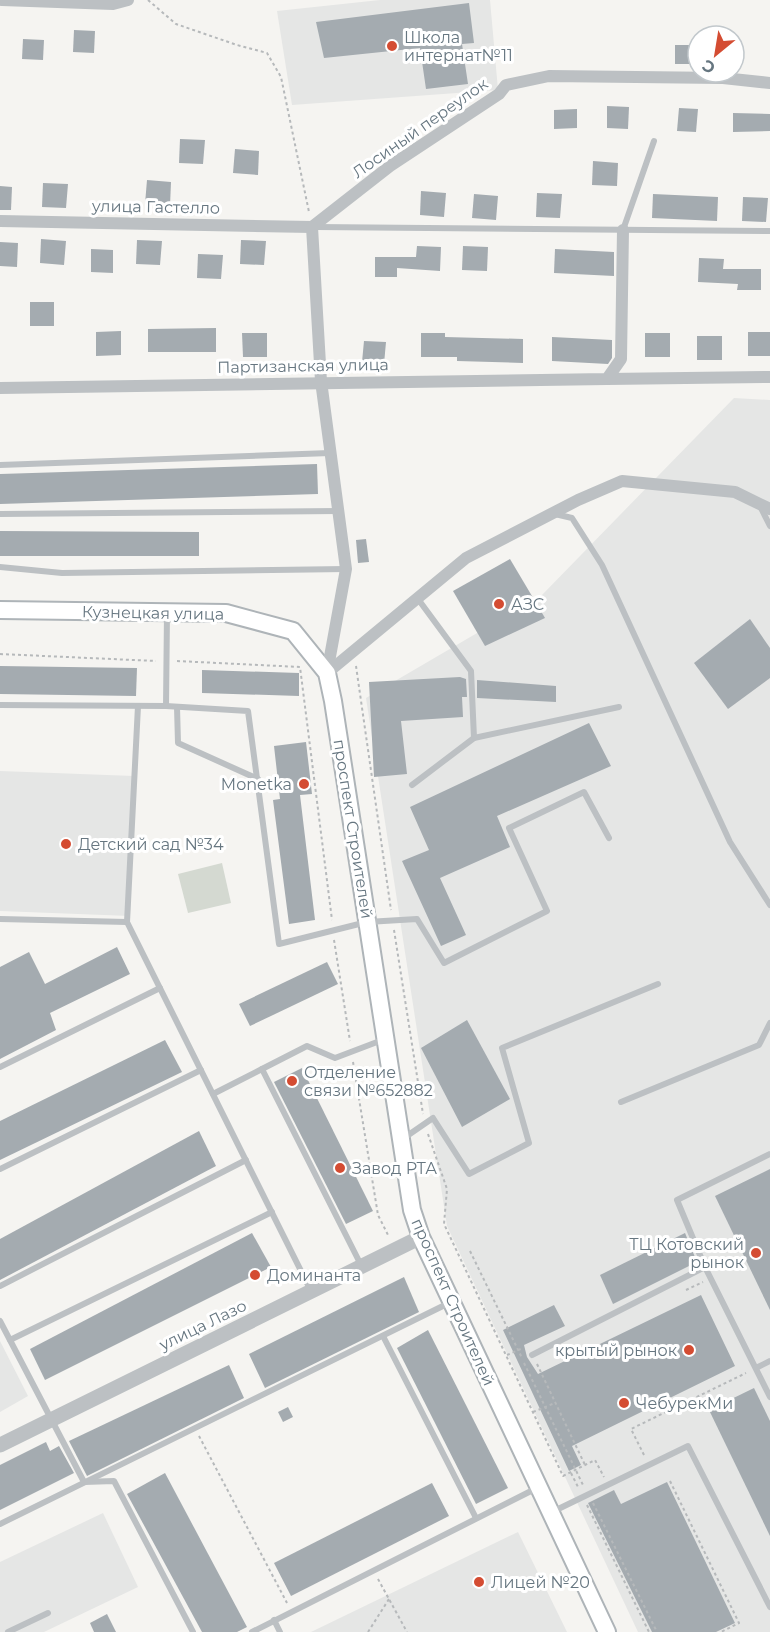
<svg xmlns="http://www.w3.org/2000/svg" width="770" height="1632" viewBox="0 0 770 1632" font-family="Montserrat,sans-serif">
<rect width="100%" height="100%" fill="#f5f4f1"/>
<g fill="#e5e6e5">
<path d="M380 0H490L498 90 292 105 277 11Z"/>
<path d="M734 398 770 400V1632H638L447 1226 366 698 542 595Z"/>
<path d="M0 771 134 776 130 916 0 911Z"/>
<path d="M0 1341 28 1396 0 1412Z"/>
<path d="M103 1513 138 1587 44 1632H0V1562Z"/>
<path d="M518 1532 567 1632H311Z"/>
</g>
<path fill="#d4d9d1" d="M222 863 231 903 188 913 178 874Z"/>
<g fill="#a4abb0">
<path d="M469 3 474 43 462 44 468 84 426 89 420 48 324 58 316 22Z"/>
<path d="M74 30 95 31 94 53 73 52Z"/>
<path d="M23 39 44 40 43 60 22 59Z"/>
<rect x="675" y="45" width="23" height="19"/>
<path d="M607 106 629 107 628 129 607 128Z"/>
<path d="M679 108 698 109 696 132 677 131Z"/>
<path d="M577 109V128L554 129V110Z"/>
<path d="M733 113 770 114V131L733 132Z"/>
<path d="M180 139 205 140 203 164 179 163Z"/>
<path d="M235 149 259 151 258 175 233 173Z"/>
<path d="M593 161 618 163 617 186 592 185Z"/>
<path d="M147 180 171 182 170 206 145 204Z"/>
<path d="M43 183 68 184 66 208 42 207Z"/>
<path d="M0 186 12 187 11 210H0Z"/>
<path d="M421 191 446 193 444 217 420 215Z"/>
<path d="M537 193 562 194 560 218 536 217Z"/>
<path d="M474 194 498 196 496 220 472 218Z"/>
<path d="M653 194 718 197 717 221 652 218Z"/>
<path d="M743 197 768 198 766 222 742 221Z"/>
<path d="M41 239 66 241 64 265 40 263Z"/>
<path d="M137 240 162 241 160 265 136 264Z"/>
<path d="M241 240 266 241 264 265 240 264Z"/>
<path d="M0 242 18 243 17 267 0 266Z"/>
<path d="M417 246 441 247 440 271 397 268V277H375V257H416Z"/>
<path d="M463 246 488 247 487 271 462 270Z"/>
<path d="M91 249 113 250V273L91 272Z"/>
<path d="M555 249 614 252V276L554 273Z"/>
<path d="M198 254 223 255 221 279 197 278Z"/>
<path d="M699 258 724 259 723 269H761V290H737L738 284 698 282Z"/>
<rect x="30" y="302" width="24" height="24"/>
<path d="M216 328V352H148V329Z"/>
<path d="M121 331V355L96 356V332Z"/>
<rect x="748" y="332" width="22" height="24"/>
<path d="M242 333H267V357H243Z"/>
<path d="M421 333H445V337L523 339V363L457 361V357H421Z"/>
<rect x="645" y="333" width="25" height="24"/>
<rect x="697" y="336" width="25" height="24"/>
<path d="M552 337 612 340V358L608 364 552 361Z"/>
<path d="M364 341 386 342 384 364 362 362Z"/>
<path d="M317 464 318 494 0 504V474Z"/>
<path d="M0 531 199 532V556H0Z"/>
<path d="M366 539 369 562 358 563 356 540Z"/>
<path d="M510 559 545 618 485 646 453 591Z"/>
<path d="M750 619 770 648V678L728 709 694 663Z"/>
<path d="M0 666 137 668 136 696 0 694Z"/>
<path d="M202 670 299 673V696L202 693Z"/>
<path d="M460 677 466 679 467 697H462L463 717 401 721 407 774 374 777 369 682Z"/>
<path d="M477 680 556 686V702L477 698Z"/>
<path d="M589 723 611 766 497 816 510 847 440 878 466 935 441 946 402 861 429 850 410 807Z"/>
<path d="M306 742 312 794 300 795 315 920 289 924 273 800 280 799 274 746Z"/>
<path d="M117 947 130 974 50 1013 56 1030 0 1059V967L29 952 45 984Z"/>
<path d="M327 962 338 984 250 1026 239 1004Z"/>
<path d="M467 1020 510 1099 462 1127 421 1048Z"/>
<path d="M165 1040 182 1072 0 1160V1121Z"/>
<path d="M302 1068 373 1211 346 1224 274 1082Z"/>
<path d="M199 1131 216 1166 0 1280V1239Z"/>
<path d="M770 1169V1310L715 1196Z"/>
<path d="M252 1233 271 1267 45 1380 30 1349Z"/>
<path d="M685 1233 697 1262 613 1304 600 1275Z"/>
<path d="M404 1277 419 1312 265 1388 249 1354Z"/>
<path d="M701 1295 735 1366 572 1446 581 1465 569 1471 503 1330 554 1305 565 1326 524 1345 527 1357 538 1374Z"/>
<path d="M428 1330 508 1488 476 1504 397 1348Z"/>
<path d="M229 1365 244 1398 87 1476 69 1441Z"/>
<path d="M754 1388 770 1421V1536L709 1410Z"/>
<path d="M288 1407 293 1417 283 1422 278 1412Z"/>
<path d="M46 1442 50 1451 59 1446 74 1473 0 1510V1465Z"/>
<path d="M165 1473 247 1627 237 1632H202L127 1494Z"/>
<path d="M667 1482 735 1623 716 1632H652L588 1503 614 1490 621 1504Z"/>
<path d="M432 1483 449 1516 291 1596 274 1563Z"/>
<path d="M107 1614 116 1632H94L90 1623Z"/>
</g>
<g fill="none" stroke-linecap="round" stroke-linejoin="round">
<defs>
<path id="secondary" d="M0 610 226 613 293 631 327 673 333 701 412 1210 421 1237 607 1632"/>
</defs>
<use href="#secondary" stroke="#aeb4b8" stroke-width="20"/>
<g stroke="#b6b9bb" stroke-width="2" stroke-dasharray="3 3" stroke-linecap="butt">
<path d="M148 0 176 24 237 45 267 53 281 77 309 212"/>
<path d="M0 654 156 661"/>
<path d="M177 661 300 667 332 920"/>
<path d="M356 666 391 910"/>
<path d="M394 930 423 1114"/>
<path d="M334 940 350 1041"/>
<path d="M353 1062 378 1215 389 1237"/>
<path d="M428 1134 447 1189 444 1224 563 1476 595 1460 604 1477"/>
<path d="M470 1251 522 1358"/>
<path d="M686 1290 703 1282"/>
<path d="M507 1355 523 1348"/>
<path d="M524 1363 583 1485"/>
<path d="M537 1364 585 1465"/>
<path d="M533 1412 555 1403"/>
<path d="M199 1436 287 1603"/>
<path d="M644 1455 631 1429 746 1373"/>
<path d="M571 1473 578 1487"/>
<path d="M670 1481 739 1623 721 1632"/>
<path d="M593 1503 657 1632"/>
<path d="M587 1505 649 1632"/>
<path d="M378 1579 407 1632"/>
<path d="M368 1632 389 1599"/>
</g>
<g stroke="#bcc0c3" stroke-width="6">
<path d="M316 227 770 231"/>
<path d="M623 230 654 141"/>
<path d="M0 465 330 453"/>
<path d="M760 506 770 526"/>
<path d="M0 514 338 511"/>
<path d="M555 514 572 518 602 565 730 842 770 905"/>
<path d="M0 567 62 573 346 569"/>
<path d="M418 599 471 671 474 738"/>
<path d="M0 705 166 706 248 711 279 944 367 922 417 919 444 963 547 911 509 828 584 792 609 838"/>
<path d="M166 706 167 613"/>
<path d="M177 707 178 743 258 779"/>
<path d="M412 785 474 738 619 707"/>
<path d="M0 919 127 922 311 1291"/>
<path d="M127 922 138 706"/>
<path d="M0 1067 160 988"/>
<path d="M213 1094 262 1069"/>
<path d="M621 1102 759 1045 770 1023"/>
<path d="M404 1138 433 1118 469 1174 529 1143 502 1048 658 984"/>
<path d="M0 1169 201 1070"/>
<path d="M362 1267 262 1069 307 1046 335 1058 385 1039"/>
<path d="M705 1267 677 1200 770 1154"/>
<path d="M0 1286 246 1160"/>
<path d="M0 1321 84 1482 114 1481 193 1632"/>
<path d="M383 1336 476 1518"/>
<path d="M10 1340 272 1212"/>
<path d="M532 1355 705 1267 770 1397"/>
<path d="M756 1368 770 1361"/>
<path d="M552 1512 688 1446 770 1607"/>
<path d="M0 1524 451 1302"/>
<path d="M274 1620 280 1632"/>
<path d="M8 1632 48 1613"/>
<path d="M252 1632 537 1488"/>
</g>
<g stroke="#bcc0c3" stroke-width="12">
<path d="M2 0 113 4 128 0"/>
<path d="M0 221 312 227"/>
<path d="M312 227 390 166 499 94 506 85 549 76 723 78 770 83"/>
<path d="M312 227 321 381 346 569 327 673"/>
<path d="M607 379 770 377"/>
<path d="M0 388 607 379 621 359 623 230"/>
<path d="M327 673 466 558 578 500 622 481 735 492 770 509"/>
</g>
<path stroke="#bcc0c3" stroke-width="15" d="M0 1445 421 1237"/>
<use href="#secondary" stroke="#fff" stroke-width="16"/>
</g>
<g fill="#d44c32" stroke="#fff" stroke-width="2">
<circle cx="392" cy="46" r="6"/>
<circle cx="499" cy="604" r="6"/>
<circle cx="304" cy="784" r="6"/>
<circle cx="66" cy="844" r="6"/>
<circle cx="292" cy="1081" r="6"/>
<circle cx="340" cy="1168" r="6"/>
<circle cx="756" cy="1253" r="6"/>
<circle cx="255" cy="1275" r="6"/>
<circle cx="689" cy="1350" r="6"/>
<circle cx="624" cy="1403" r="6"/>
<circle cx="479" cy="1582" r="6"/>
</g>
<g text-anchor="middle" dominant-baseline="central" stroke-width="6" stroke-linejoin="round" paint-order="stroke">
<g font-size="16" fill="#667680" stroke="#fff" text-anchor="start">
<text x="404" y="37">Школа<tspan x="404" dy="18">интернат№11</tspan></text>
<text x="511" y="604">АЗС</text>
<text x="292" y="784" text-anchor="end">Monetka</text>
<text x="78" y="844">Детский сад №34</text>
<text x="304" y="1072">Отделение<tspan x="304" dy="18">связи №652882</tspan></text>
<text x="352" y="1168">Завод РТА</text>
<text x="744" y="1244" text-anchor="end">ТЦ Котовский<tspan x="744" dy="18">рынок</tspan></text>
<text x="267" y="1275">Доминанта</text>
<text x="677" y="1350" text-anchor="end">крытый рынок</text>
<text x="636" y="1403">ЧебурекМи</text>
<text x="491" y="1582">Лицей №20</text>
</g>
<g font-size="16" fill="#667680" stroke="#fff">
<text transform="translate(420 128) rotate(-35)">Лосиный переулок</text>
<text transform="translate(156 207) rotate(1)">улица Гастелло</text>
<text transform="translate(303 366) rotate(-1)">Партизанская улица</text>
<text transform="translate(153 613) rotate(1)">Кузнецкая улица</text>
<text transform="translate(353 829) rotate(81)">проспект Строителей</text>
<text transform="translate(453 1302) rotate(66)">проспект Строителей</text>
<text transform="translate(203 1325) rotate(-26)">улица Лазо</text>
</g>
</g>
<g transform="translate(716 54) rotate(210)"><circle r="28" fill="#ffffff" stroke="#c2c8cc" stroke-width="1.5"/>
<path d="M0-4.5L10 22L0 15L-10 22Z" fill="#d44c32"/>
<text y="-9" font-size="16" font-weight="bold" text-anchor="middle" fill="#667680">С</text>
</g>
</svg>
